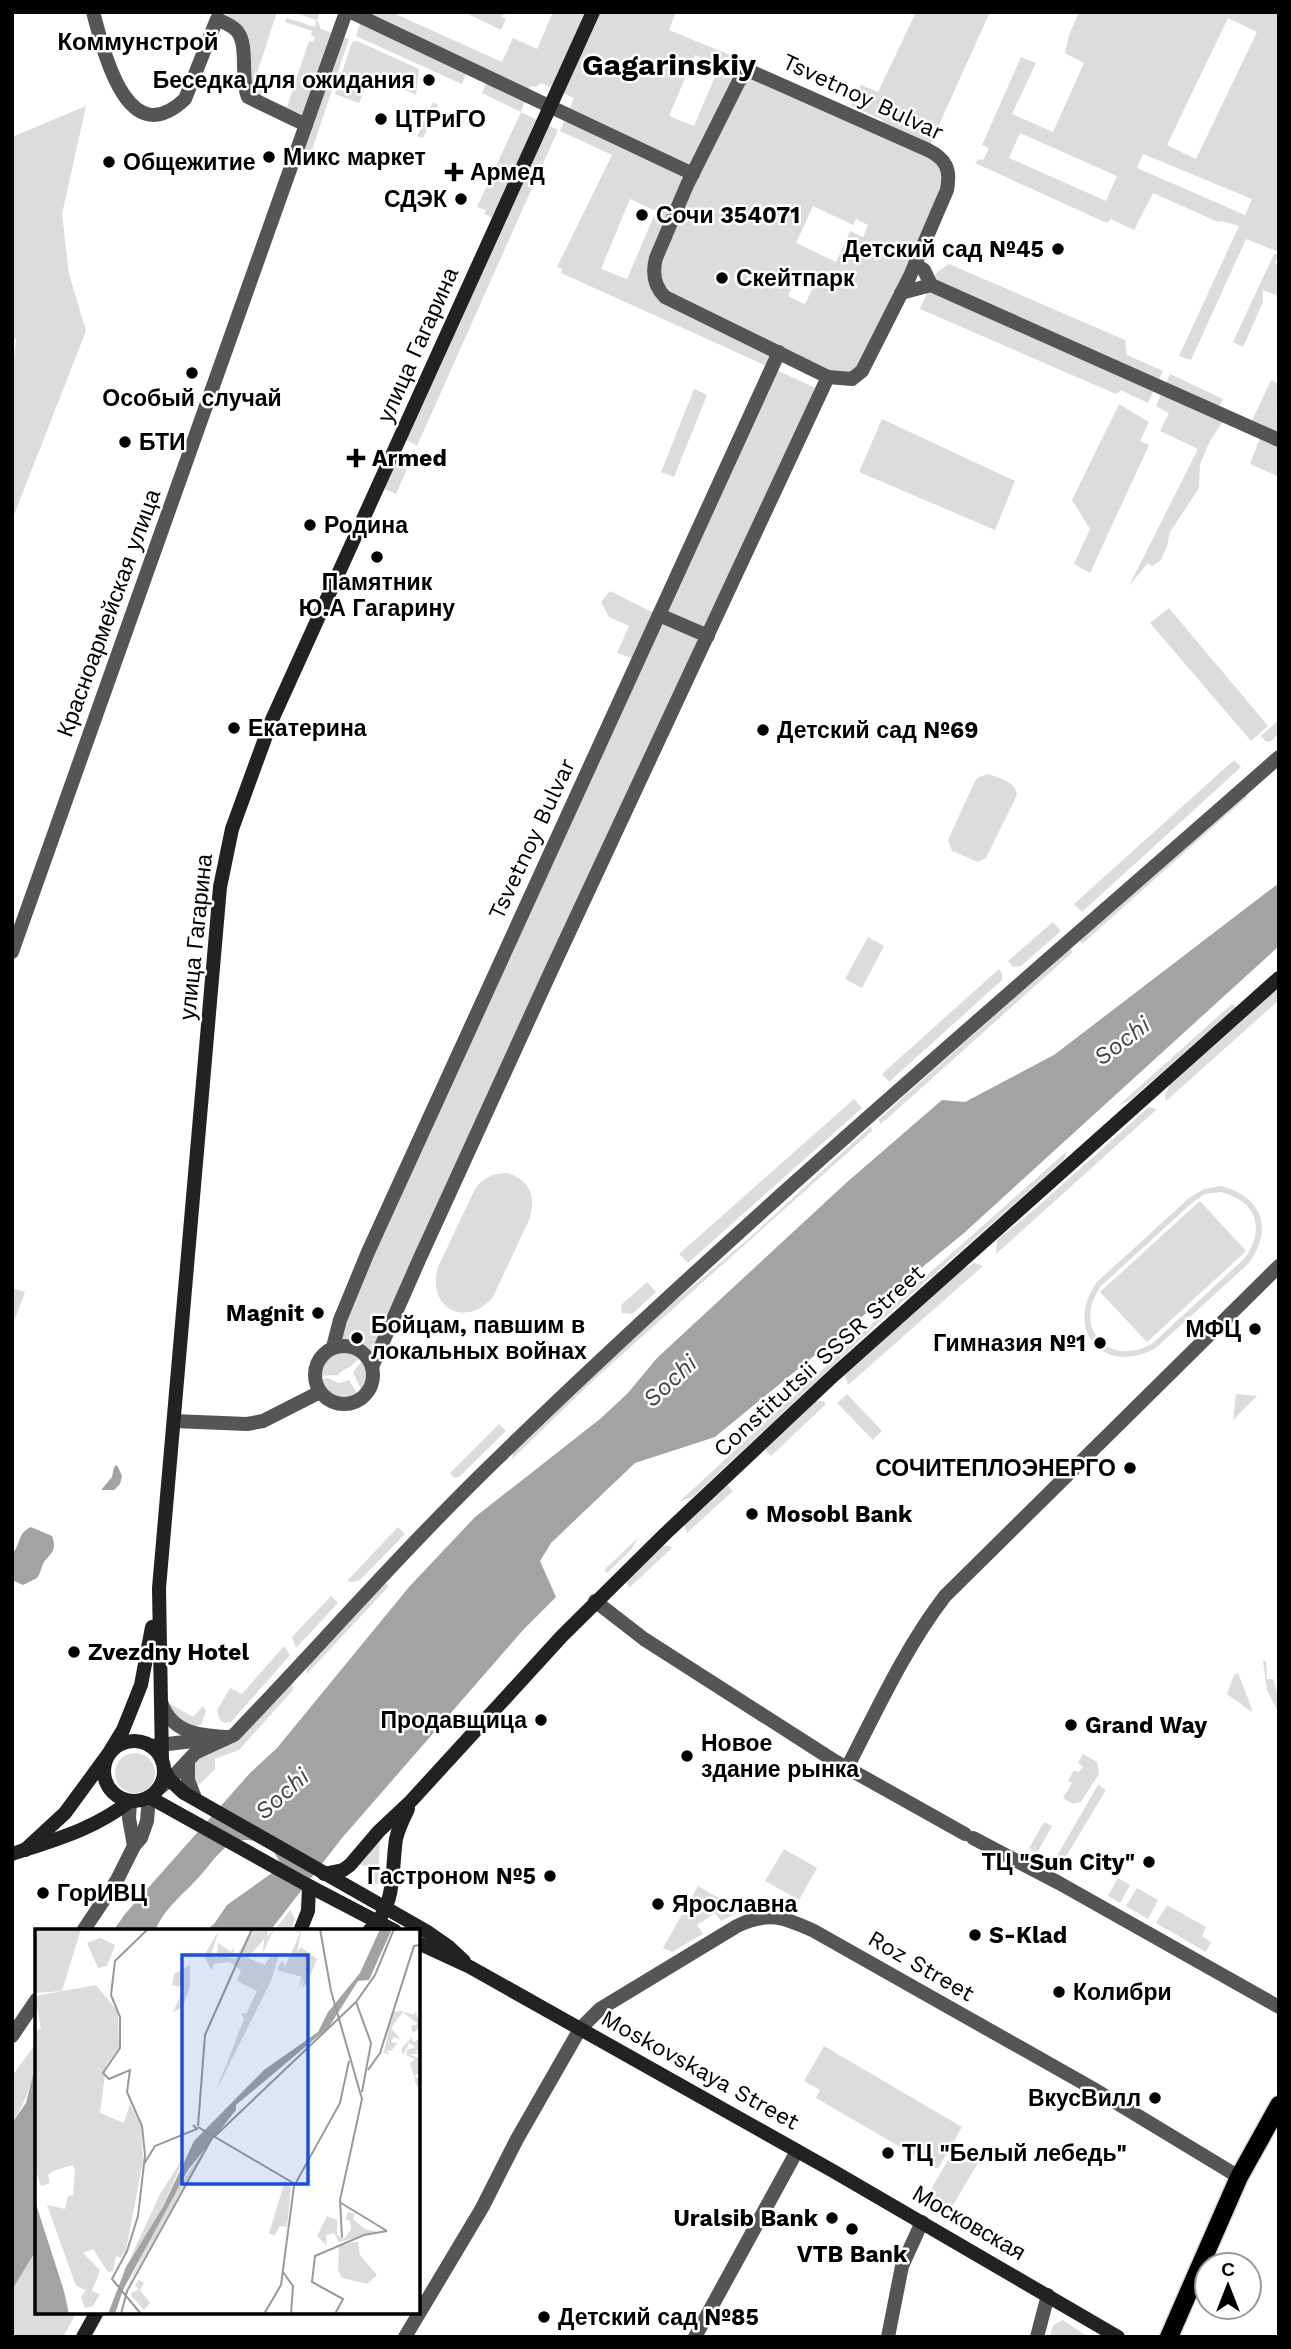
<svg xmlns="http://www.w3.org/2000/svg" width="1291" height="2349" viewBox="0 0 1291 2349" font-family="'Work Sans',sans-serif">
<rect width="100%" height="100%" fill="#fff"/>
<g fill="#dcdcdc" fill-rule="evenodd">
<path d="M227 12H277L253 85 263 89 261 98 287 107 309 41 313 42 315 37 311 36 312 31 285 22 287 18 315 27 316 20 293 12 319 14 317 20 321 29 349 39 306 168 292 163 306 126 254 102 245 43 225 18Z"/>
<path d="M351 12H391L502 62 513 38 537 49 553 12H676L669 30 754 65 748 71 880 128 883 120 851 106 861 85 878 92 916 12H990L928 149 940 156 947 190 852 379 779 352 772 368 822 391 369 1360C359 1348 349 1344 333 1347L637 660 617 653 629 626 609 617 601 602 610 591 658 615 771 368 561 273 562 269 557 267 612 155 560 131 574 98 541 83 536 87 530 86 521 112 558 130 417 446 401 437 499 220 484 214 486 210 477 207 521 112 482 93 488 77 468 68 462 84 356 36 362 18ZM695 55 720 65 694 126 669 116ZM630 199 656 211 627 279 601 269ZM813 206 853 225 856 219 868 225 863 237 850 231 836 262 796 243ZM796 278 814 286 805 304 788 296Z"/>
<path d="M464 12H512L500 16 506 19 501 30Z"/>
<path d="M1079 12H1279V252L1246 239 1191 360 1179 356 1239 226 1222 221 1218 222 1153 193 1134 230 1111 219 1107 223 975 163 979 159 983 160 989 148 982 145 1021 57 1036 63 1012 114 1053 132 1084 63 1065 53 1069 35ZM1228 18 1257 32 1196 159 1167 145ZM1020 133 1117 176 1106 201 1009 158ZM1143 154 1252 199 1245 215 1137 168Z"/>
<path d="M357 41 419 69 416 95 371 75 359 103 335 94 352 42Z"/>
<path d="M433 102 438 105 423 138 417 136Z"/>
<path d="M86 106 62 214 69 274 86 331 12 520V381L16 339H12V137Z"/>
<path d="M1274 254H1279L1275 263 1279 265V296L1263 290V302L1243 347 1233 342Z"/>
<path d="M949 264 1125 340 1127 355 1163 371 1148 403 1121 390 1116 394 920 309 936 273Z"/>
<path d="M1170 374 1223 399 1216 412 1226 417 1210 441 1200 464 1199 488 1170 532 1167 546 1161 560 1152 566 1148 563 1129 586 1198 449 1160 431 1169 413 1156 406Z"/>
<path d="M1271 380 1279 384V408L1276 414 1279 416V477L1250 464 1262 433 1249 427Z"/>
<path d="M694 389 707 395 674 477 661 472Z"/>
<path d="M1119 404 1149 422 1140 441 1149 445 1090 573 1074 564 1090 529 1072 500Z"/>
<path d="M882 419 1015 481 995 530 859 472Z"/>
<path d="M391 460 408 467 396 494 379 486Z"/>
<path d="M1169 608 1268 726 1251 741 1150 623Z"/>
<path d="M1279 720V734L1270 742 1265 741 1261 736Z"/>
<path d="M1234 760 1241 767 1082 912 1074 904Z"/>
<path d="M989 774C1000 779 1015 781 1017 795L986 858 978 862 952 851 948 840 975 781 979 777Z"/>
<path d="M1244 792 1248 796 1082 944 1078 939Z"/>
<path d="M1053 922 1061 931 1021 966 1013 967 1008 961Z"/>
<path d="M868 937 884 946 862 988 845 979Z"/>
<path d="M1070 948 1073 952 881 1124 878 1120Z"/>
<path d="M999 969 1002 974V980L889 1082 882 1074Z"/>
<path d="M1279 987V1000L1166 1101 1165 1096 1170 1084Z"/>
<path d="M1232 1004 1236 1007 1129 1101 1119 1105Z"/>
<path d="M854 1099 862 1108 688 1263 679 1254Z"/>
<path d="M1149 1107 1157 1109 996 1254 997 1240 1036 1208Z"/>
<path d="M870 1127 873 1130 598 1376 512 1459 513 1452 649 1323 747 1240Z"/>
<path d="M1067 1151 1064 1160 875 1326 694 1496 679 1502 872 1324Z"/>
<path d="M507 1173C530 1180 536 1196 530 1218L493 1297C466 1329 426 1308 438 1267L475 1189C484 1177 492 1174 507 1173Z"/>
<path d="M1221 1186C1262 1197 1274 1228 1249 1263L1157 1347C1106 1378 1062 1331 1097 1282L1189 1198 1204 1189ZM1220 1192C1256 1200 1266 1228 1245 1258L1153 1343C1109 1369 1071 1328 1101 1286L1193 1202 1205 1194Z"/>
<path d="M1200 1201 1246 1251 1147 1342 1100 1292Z"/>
<path d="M975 1263 983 1266 848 1385 844 1373 964 1268Z"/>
<path d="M647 1282 656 1292 632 1314 622 1313 621 1305Z"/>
<path d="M12 1288 25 1292 12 1327Z"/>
<path d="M341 1350 349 1351 360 1357C351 1369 347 1366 338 1375L319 1376C320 1361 328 1354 341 1350Z"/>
<path d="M363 1360C369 1371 370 1382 362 1392L353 1372Z"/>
<path d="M327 1378 339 1383 349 1380 358 1395C341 1404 326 1397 319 1380Z"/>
<path d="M847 1394 882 1431 873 1440 837 1403Z"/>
<path d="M1236 1394 1257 1396 1233 1420Z"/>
<path d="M815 1401H823L826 1404 771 1456 763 1448Z"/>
<path d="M499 1424 506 1431 459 1477 454 1478 450 1473Z"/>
<path d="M725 1482 733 1491 687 1533 683 1524Z"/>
<path d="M398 1527 405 1534 360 1580 353 1582 347 1581Z"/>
<path d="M639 1537 631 1550 607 1573 604 1570Z"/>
<path d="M661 1545 669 1546 672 1548 629 1588 626 1581Z"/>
<path d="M384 1582 389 1586 307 1674 305 1667Z"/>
<path d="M331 1596 338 1603 296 1648 292 1637Z"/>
<path d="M284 1646 290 1655 231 1722 225 1723 220 1720 217 1710 230 1688 242 1694Z"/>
<path d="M1263 1661H1266L1267 1679H1273L1279 1699V1714L1267 1690Z"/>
<path d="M1238 1673 1252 1709V1712L1227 1694 1234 1675Z"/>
<path d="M292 1681 293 1690 239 1750 215 1759V1769L200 1784 194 1786 190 1763Z"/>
<path d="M168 1703 193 1717 203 1706 206 1711 201 1725 192 1726 172 1716Z"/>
<circle cx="135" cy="1773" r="20"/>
<path d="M1083 1754 1097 1762 1099 1774 1081 1802 1073 1804 1063 1798 1072 1783 1068 1781 1074 1770 1079 1772 1083 1766 1078 1763Z"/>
<path d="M1098 1785 1106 1790 1061 1865 1054 1861Z"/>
<path d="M1044 1822 1052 1826 1037 1853 1029 1848Z"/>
<path d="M380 1837 378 1885 368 1879 369 1871 366 1866 358 1864Z"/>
<path d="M784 1849 817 1868 799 1900 765 1881Z"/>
<path d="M1118 1878 1130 1885 1120 1903 1108 1896Z"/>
<path d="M698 1886 733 1906 737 1913 721 1921 715 1913 697 1925 703 1934 672 1952 663 1948Z"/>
<path d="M1137 1888 1158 1900 1148 1919 1126 1906Z"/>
<path d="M1167 1905 1206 1927 1202 1936 1211 1942 1206 1952 1156 1923Z"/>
<path d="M290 1910 295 1919 291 1931H274Z"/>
<path d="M37 2042C37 2072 28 2099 12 2123V2076Z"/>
<path d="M824 2046 962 2127 938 2169 816 2098 820 2090 804 2081Z"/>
<path d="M954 2150 978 2163 949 2212 926 2198Z"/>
<path d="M37 2249V2312H77L63 2337H12V2290Z"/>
<path d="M1063 2320 1088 2337H1050L1053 2325Z"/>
</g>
<g fill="#a3a3a3">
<path d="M1279 883V946L964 1233 715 1437 635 1463 551 1543 540 1561 556 1597 524 1629 342 1838 270 1931H205L214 1924 227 1905 282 1866C278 1860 275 1852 270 1847 268 1845 263 1844 260 1843 230 1831 217 1857 200 1876 184 1894 164 1908 155 1931H113L125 1914 250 1773 277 1748 409 1587 475 1517 600 1419 627 1394 657 1358 846 1183 942 1100 965 1102 1054 1055Z"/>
<path d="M117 1465 122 1476 120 1484 114 1490H101L112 1477 114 1467Z"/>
<path d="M31 1527 52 1536C57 1549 52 1553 44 1562 41 1567 41 1573 37 1578L23 1585 12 1580V1554C21 1545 17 1533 31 1527Z"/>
<path d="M37 2059V2249L12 2290V2123L26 2103Z"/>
</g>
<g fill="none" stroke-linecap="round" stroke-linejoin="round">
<defs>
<path id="primary" d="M1169 2337 1239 2177 1279 2105"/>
</defs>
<use href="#primary" stroke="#dbdbdb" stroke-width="21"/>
<g stroke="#555" stroke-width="14">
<path d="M93 12C104 52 127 154 185 99L217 19C223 22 232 25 237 31 249 45 240 79 248 97L306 125"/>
<path d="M752 72 928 150C946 159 951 169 947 190L910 276 862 371 852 379 828 377 665 297C654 286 652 273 656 258L687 185 739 81 747 73Z"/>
<path d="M551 107 693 174"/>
<path d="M915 264 924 270 931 285"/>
<path d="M901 293 931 285 1279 440"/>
<path d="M659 615 708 636"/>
<circle cx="344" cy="1375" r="29"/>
<path d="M333 1347 340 1320 368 1252 779 352"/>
<path d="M372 1367 419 1260 551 971 828 377"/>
<path d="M174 1421 247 1424 263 1421 320 1392"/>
<path d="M847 1768C877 1710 905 1648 945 1596L1279 1266"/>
<path d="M157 1790 170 1780"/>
<path d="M130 1801 129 1818 134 1846"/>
<path d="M83 1931 117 1880 134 1846 141 1838 147 1821 149 1797"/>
<path d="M12 2036 37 1999"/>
<path d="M405 2337 482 2208 517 2139 580 2029 600 2009 737 1926C768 1911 784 1917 814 1931L1092 2088 1239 2177"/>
<path d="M888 2337 902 2266 922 2222"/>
<path d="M1037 2337 1048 2295"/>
</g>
<g stroke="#555" stroke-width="14">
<path d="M351 12 551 107"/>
<path d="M12 952 346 12"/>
<path d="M595 1601 644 1639 833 1760 965 1834"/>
<path d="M161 1702C172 1733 197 1735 227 1737"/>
<path d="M150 1746 202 1740"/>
<path d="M188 1761V1780L195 1798"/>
<path d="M170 1780 195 1753 234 1735C322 1643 406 1547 497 1459 748 1215 1016 989 1279 757"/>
<path d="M973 1838 1059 1883 1279 2007"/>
<path d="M695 2337 797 2151"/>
</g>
<g stroke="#222" stroke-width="14">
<circle cx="134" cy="1771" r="30"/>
<path d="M162 1761 159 1588 220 887 232 829 271 722 593 12"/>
<path d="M164 1769 170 1780 184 1793 426 1931 449 1947 464 1961"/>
<path d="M149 1797 309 1886 395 1931"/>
<path d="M25 1850 65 1813 109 1753 123 1730 141 1685 152 1627"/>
<path d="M12 1854C54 1840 95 1829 130 1801"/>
<path d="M324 1874 343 1870 350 1865 379 1831 411 1801 562 1636 666 1533 834 1375 1279 978"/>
<path d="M300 1931 308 1911 309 1886"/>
<path d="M369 1931C397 1905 391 1873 396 1839 398 1829 403 1819 408 1809"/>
<path d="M418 1943 470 1967 833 2171 1118 2337"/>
<path d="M83 2337 97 2312"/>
</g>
<use href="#primary" stroke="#000" stroke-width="18"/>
</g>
<g fill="#000" stroke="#fff" stroke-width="2.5">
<circle cx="429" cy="80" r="7"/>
<circle cx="381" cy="119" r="7"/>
<circle cx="269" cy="157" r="7"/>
<circle cx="109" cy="162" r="7"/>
<path d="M450.5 161.5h7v7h7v7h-7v7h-7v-7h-7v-7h7z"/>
<circle cx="461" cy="199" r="7"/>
<circle cx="642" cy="215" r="7"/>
<circle cx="1058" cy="249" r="7"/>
<circle cx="722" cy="278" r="7"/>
<circle cx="192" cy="373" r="7"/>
<circle cx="125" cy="442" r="7"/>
<path d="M352.5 447.5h7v7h7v7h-7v7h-7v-7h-7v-7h7z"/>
<circle cx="310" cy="525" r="7"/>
<circle cx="377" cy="557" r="7"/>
<circle cx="234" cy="728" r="7"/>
<circle cx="763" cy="730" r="7"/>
<circle cx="318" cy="1313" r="7"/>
<circle cx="1255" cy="1329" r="7"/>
<circle cx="357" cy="1338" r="7"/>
<circle cx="1100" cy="1343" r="7"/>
<circle cx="1130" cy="1468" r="7"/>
<circle cx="752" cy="1514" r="7"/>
<circle cx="74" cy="1652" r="7"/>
<circle cx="541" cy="1720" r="7"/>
<circle cx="1071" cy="1725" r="7"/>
<circle cx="687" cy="1756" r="7"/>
<circle cx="1149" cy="1862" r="7"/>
<circle cx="550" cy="1876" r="7"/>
<circle cx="43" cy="1893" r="7"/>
<circle cx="658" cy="1904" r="7"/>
<circle cx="975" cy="1935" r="7"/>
<circle cx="1059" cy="1992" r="7"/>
<circle cx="1155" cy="2098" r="7"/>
<circle cx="888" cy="2153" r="7"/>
<circle cx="832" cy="2218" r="7"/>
<circle cx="852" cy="2229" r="7"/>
<circle cx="544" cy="2317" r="7"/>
</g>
<g text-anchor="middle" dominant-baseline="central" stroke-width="5" stroke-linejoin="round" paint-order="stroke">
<g font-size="23" font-weight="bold" fill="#000" stroke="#fff" text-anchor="start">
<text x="415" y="80" text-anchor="end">Беседка для ожидания</text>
<text x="395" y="119">ЦТРиГО</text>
<text x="283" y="157">Микс маркет</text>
<text x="123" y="162">Общежитие</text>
<text x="470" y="172">Армед</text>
<text x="447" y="199" text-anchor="end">СДЭК</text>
<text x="656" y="215">Сочи 354071</text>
<text x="1044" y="249" text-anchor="end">Детский сад №45</text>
<text x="736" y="278">Скейтпарк</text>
<text x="192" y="398" text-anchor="middle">Особый случай</text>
<text x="139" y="442">БТИ</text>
<text x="372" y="458">Armed</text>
<text x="324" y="525">Родина</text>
<text x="377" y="582" text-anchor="middle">Памятник<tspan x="377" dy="26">Ю.А Гагарину</tspan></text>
<text x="248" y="728">Екатерина</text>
<text x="777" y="730">Детский сад №69</text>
<text x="304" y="1313" text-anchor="end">Magnit</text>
<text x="371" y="1325">Бойцам, павшим в<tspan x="371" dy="26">локальных войнах</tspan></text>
<text x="1241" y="1329" text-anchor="end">МФЦ</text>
<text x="1086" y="1343" text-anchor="end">Гимназия №1</text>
<text x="1116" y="1468" text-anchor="end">СОЧИТЕПЛОЭНЕРГО</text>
<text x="766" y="1514">Mosobl Bank</text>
<text x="88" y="1652">Zvezdny Hotel</text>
<text x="527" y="1720" text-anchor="end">Продавщица</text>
<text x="1085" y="1725">Grand Way</text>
<text x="701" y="1743">Новое<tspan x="701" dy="26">здание рынка</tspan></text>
<text x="1135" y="1862" text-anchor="end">ТЦ "Sun City"</text>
<text x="536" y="1876" text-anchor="end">Гастроном №5</text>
<text x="57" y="1893">ГорИВЦ</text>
<text x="672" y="1904">Ярославна</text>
<text x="989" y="1935">S-Klad</text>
<text x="1073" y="1992">Колибри</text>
<text x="1141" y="2098" text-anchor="end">ВкусВилл</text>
<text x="902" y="2153">ТЦ "Белый лебедь"</text>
<text x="818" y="2218" text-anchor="end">Uralsib Bank</text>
<text x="852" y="2254" text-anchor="middle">VTB Bank</text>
<text x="558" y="2317">Детский сад №85</text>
</g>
<g font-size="23" fill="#000" stroke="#fff">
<text transform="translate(863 97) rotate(25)">Tsvetnoy Bulvar</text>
<text transform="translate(418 345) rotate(-66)">улица Гагарина</text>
<text transform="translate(109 613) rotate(-70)">Красноармейская улица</text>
<text transform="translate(532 839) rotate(-65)">Tsvetnoy Bulvar</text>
<text transform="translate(196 937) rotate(-84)">улица Гагарина</text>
<text transform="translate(819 1361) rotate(-42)">Constitutsii SSSR Street</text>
<text transform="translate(921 1966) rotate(30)">Roz Street</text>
<text transform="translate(700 2070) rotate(29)">Moskovskaya Street</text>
<text transform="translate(969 2223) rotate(30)">Московская</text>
</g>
<g font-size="24" font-weight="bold" fill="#000" stroke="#fff">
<text x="138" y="42">Коммунстрой</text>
</g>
<g font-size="24" font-style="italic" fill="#444" stroke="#fff">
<text transform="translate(1122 1041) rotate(-37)">Sochi</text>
<text transform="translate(670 1381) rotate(-43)">Sochi</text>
<text transform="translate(282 1794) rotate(-42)">Sochi</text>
</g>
<g font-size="30" font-weight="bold" fill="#000" stroke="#fff">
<text x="669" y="64">Gagarinskiy</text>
</g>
</g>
<g transform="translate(35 1929)">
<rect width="385" height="385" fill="#fff"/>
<path d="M0 0H46L27 62 0 64ZM217 0H233L232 8 239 0 228 24 229 10 213 29 230 36 237 25 244 26 236 52 181 162 209 90 206 84 211 85 222 62 202 52 206 41 194 33 179 35 177 42 169 27 184 1 176 26 182 29 183 14 196 23 199 17 198 28 185 26 200 30ZM253 0 266 3 262 23 266 18 282 30 272 54 267 59 269 49 263 61 267 48 242 41 247 31 250 38 265 4ZM65 9 80 16 72 37 63 39 52 14ZM155 36V58L148 78 138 83 149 59 137 56 139 45ZM61 56 83 83 84 119 71 136 65 184 89 194 95 175 106 197 108 232 91 321 85 329 81 327 78 342 73 343 58 320 48 324 65 341 57 362 65 365 58 377 50 379 46 368 51 361 41 357 12 276 30 280 33 267 38 266 40 242 38 236 18 242 13 246 15 254 6 257 0 240V101L6 100 0 67ZM367 82 379 86 381 82 385 98 378 104 376 97 383 95 368 83 356 99 366 111 359 108 356 113 363 114 356 122 351 121 355 126 349 124 357 83ZM377 108 378 113 385 110V120L380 122 385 124 375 126 385 129V143L379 147 385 150V161L381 155 375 134 380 130 371 126 372 121 380 118 374 114 368 126 366 120ZM175 212 90 362 131 277ZM151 224 128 278 92 336 125 265ZM250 252 256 259 252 298 245 297 239 307 234 304ZM313 283 320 285 318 290 330 300 343 303 304 313 299 304 291 306 292 317 282 307 292 287 302 291V306L310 309 316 300 315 292 310 290ZM323 312 325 326 342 346 332 355 307 349 303 341 304 317ZM104 351 109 354 105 361 115 374 109 381 95 365 104 360 100 357Z" fill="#dcdcdc"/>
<path d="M345 0H357L334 51 323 52 294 98 201 176V181L153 241 88 361 80 385H73L91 338 128 278 159 212 229 141 283 103 293 83 325 44ZM0 272 29 362 34 385H0Z" fill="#a3a3a3"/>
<path fill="none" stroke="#999" stroke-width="2" d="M285 0 296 62 327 170 305 271 307 308M321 73 336 114 327 163M333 141 345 124 379 17 385 16M163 197 170 106 217 0M163 198 260 255M179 208 321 73 340 46 359 0M109 235 120 217 162 200 158 196M306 274 352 302M248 343 258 357 256 385M86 385 92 362 177 209M106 385 77 350 92 322 103 287 110 226 107 197 92 163 95 141 74 150 68 144 85 119V88L76 66 80 32 113 0M229 385 246 356 259 257 305 174 314 132M300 385 308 370 277 353 280 327 329 306 352 302"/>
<path fill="#1d4ed8" fill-opacity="0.15" stroke="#1d4ed8" stroke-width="3.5" d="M147 26H273V255H147Z"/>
<rect width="385" height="385" fill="none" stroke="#000" stroke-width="3.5"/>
</g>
<rect width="1291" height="2349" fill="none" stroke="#000000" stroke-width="28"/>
<g transform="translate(1228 2286)"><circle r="33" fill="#ffffff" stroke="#999999" stroke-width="2"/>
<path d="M0-5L12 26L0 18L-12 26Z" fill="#000000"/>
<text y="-10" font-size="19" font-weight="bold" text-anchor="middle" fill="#000000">С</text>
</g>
</svg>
